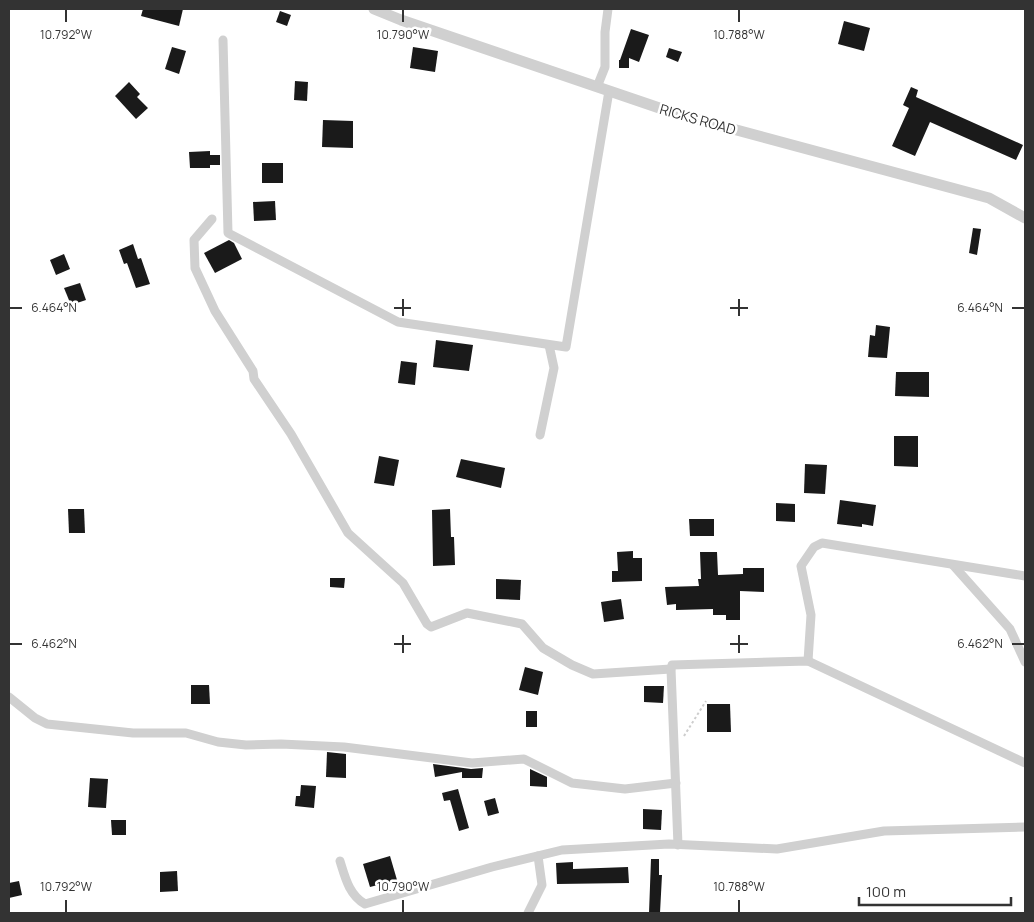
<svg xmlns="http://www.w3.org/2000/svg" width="1034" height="922" viewBox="0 0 1034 922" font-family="Manrope,sans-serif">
<rect width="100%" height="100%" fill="#fff"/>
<g fill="#1a1a1a">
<path d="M143 9H183L179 26 141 16Z"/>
<path d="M280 11 291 15 287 26 276 22Z"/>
<path d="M844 21 870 28 864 51 838 44Z"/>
<path d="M631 29 649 35 639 62 629 58V68H619V60H620Z"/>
<path d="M172 47 186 51 179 74 165 69Z"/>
<path d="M413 47 438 51 435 72 410 68Z"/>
<path d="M669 48 682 52 678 62 666 57Z"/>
<path d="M295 81 308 82 307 101 294 100Z"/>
<path d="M129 82 140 94 137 97 148 108 136 119 115 96Z"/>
<path d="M911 87 918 90 916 97 1023 145 1016 160 930 122 915 156 892 146 909 108 903 105Z"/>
<path d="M323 120 353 121V148L322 147Z"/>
<path d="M210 151V155H220V165H210V168H190L189 152Z"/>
<rect x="262" y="163" width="21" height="20"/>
<path d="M275 201 276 220 254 221 253 202Z"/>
<path d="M973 228 981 229 977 255 969 253Z"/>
<path d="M229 240 234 243 242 259 215 273 204 253Z"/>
<path d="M133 244 138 259 141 258 150 284 136 288 127 263 124 264 119 250Z"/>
<path d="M64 254 70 269 56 275 50 260Z"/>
<path d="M80 283 86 300 71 305 64 288Z"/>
<path d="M876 325 890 327 887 358 868 357 870 335 875 336Z"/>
<path d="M436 340 473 345 469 371 433 367Z"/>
<path d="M401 361 417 363 415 385 398 383Z"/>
<path d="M896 372H929V397L895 396Z"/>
<path d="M894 436H918V467L894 466Z"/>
<path d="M379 456 399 460 394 486 374 483Z"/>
<path d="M461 459 505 468 501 488 456 477Z"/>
<path d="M805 464 827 465 825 494 804 493Z"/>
<path d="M840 500 876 505 873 526 862 524V527L837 524Z"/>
<path d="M776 503 795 504V522L776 521Z"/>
<path d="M68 509H84L85 533H69Z"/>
<path d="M450 509 451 537H454L455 565 433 566 432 510Z"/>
<path d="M689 519H714V536H690Z"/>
<path d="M633 551V558H642V581L612 582V571H618L617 552Z"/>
<path d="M700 552H717L718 575 743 574V568H764V592L740 591V620H726V615H713V609L676 610V604L667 605 665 587 699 586 698 579H701Z"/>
<path d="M330 578H345L344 588 330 587Z"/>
<path d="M496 579 521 580 520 600 496 599Z"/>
<path d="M621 599 624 619 604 622 601 602Z"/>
<path d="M525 667 543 672 538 695 519 690Z"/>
<path d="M191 685H209L210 704H191Z"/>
<path d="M644 686H664L663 703 644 702Z"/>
<path d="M707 704H730L731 732H707Z"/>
<rect x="526" y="711" width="11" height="16"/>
<path d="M327 752 346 754V778L326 777Z"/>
<path d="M433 764 471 769 483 768 482 778H462V772L435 777Z"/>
<path d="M530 769 547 777V787L530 786Z"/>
<path d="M90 778 108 779 106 808 88 807Z"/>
<path d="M301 785 316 786 314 808 295 806 296 796H300Z"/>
<path d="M458 789 469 828 459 831 450 800 444 801 442 793Z"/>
<path d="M495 798 499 813 488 816 484 801Z"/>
<path d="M643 809 662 810 661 830 643 829Z"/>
<path d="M111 820H126V835H112Z"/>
<path d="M390 856 397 880 370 887 363 864Z"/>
<path d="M651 859H659V875H662L660 913H649Z"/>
<path d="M573 862V869L628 867 629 883 557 884 556 863Z"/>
<path d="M177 871 178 891 160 892V872Z"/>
<path d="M19 881 22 895 9 898V883Z"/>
</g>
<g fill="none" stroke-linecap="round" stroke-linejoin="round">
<path stroke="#cdcdcd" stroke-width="2" stroke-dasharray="2.5 2.5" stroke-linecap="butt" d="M684 736 706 701"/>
<g stroke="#d0d0d0" stroke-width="9">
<path d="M223 40 228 233 398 322 566 347 609 91"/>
<path d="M597 87 605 67V32L608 9"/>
<path d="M212 219 194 240 195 268 215 311 253 371 254 379 291 434 348 533 403 583 427 624 431 627 467 613 522 624 543 648 572 665 593 674 671 669"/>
<path d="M540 435 554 368 549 345"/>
<path d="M953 565 1010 629 1025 662"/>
<path d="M808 661 811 615 801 566 814 547 822 543 1025 576"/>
<path d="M9 697 35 718 47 724 133 733H186L218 742 246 745 281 744 344 747 472 763 524 759 572 783 625 789 676 783"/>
<path d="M678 845 671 669 672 665 808 661 1025 763"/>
<path d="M340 861C345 877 349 895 365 904L492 867 562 850 669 844 777 849 884 831 1025 827"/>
<path d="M528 913 542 885 538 856"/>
</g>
<path stroke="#d0d0d0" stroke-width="11" d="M374 9 401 20 677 114 989 198 1025 218"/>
</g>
<path fill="none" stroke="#333" stroke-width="2" d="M66 10V22M403 10V22M739 10V22M403 299V316M739 299V316M10 308H22M394 308H411M730 308H748M1012 308H1024M403 635V653M739 635V653M10 644H22M394 644H411M730 644H748M1012 644H1024M66 900V912M403 900V912M739 900V912"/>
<g text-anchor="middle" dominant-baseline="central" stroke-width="5" stroke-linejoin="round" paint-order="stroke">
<g font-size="14" fill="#333" stroke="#fff">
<text transform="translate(698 119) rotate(16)">RICKS ROAD</text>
</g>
</g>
<g font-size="12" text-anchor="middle" fill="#333" stroke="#fff" stroke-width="5" stroke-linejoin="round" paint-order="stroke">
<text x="66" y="39">10.792°W</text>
<text x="403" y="39">10.790°W</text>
<text x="739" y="39">10.788°W</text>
<text x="54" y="312">6.464°N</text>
<text x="980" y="312">6.464°N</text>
<text x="54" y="648">6.462°N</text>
<text x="980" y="648">6.462°N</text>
<text x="66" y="891">10.792°W</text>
<text x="403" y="891">10.790°W</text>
<text x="739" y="891">10.788°W</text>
</g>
<rect width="1034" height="922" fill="none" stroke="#333333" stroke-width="20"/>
<path d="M859 897v8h152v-8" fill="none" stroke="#333333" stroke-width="2.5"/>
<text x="866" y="897" font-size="15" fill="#333333" stroke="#ffffff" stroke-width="4" paint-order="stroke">100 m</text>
</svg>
